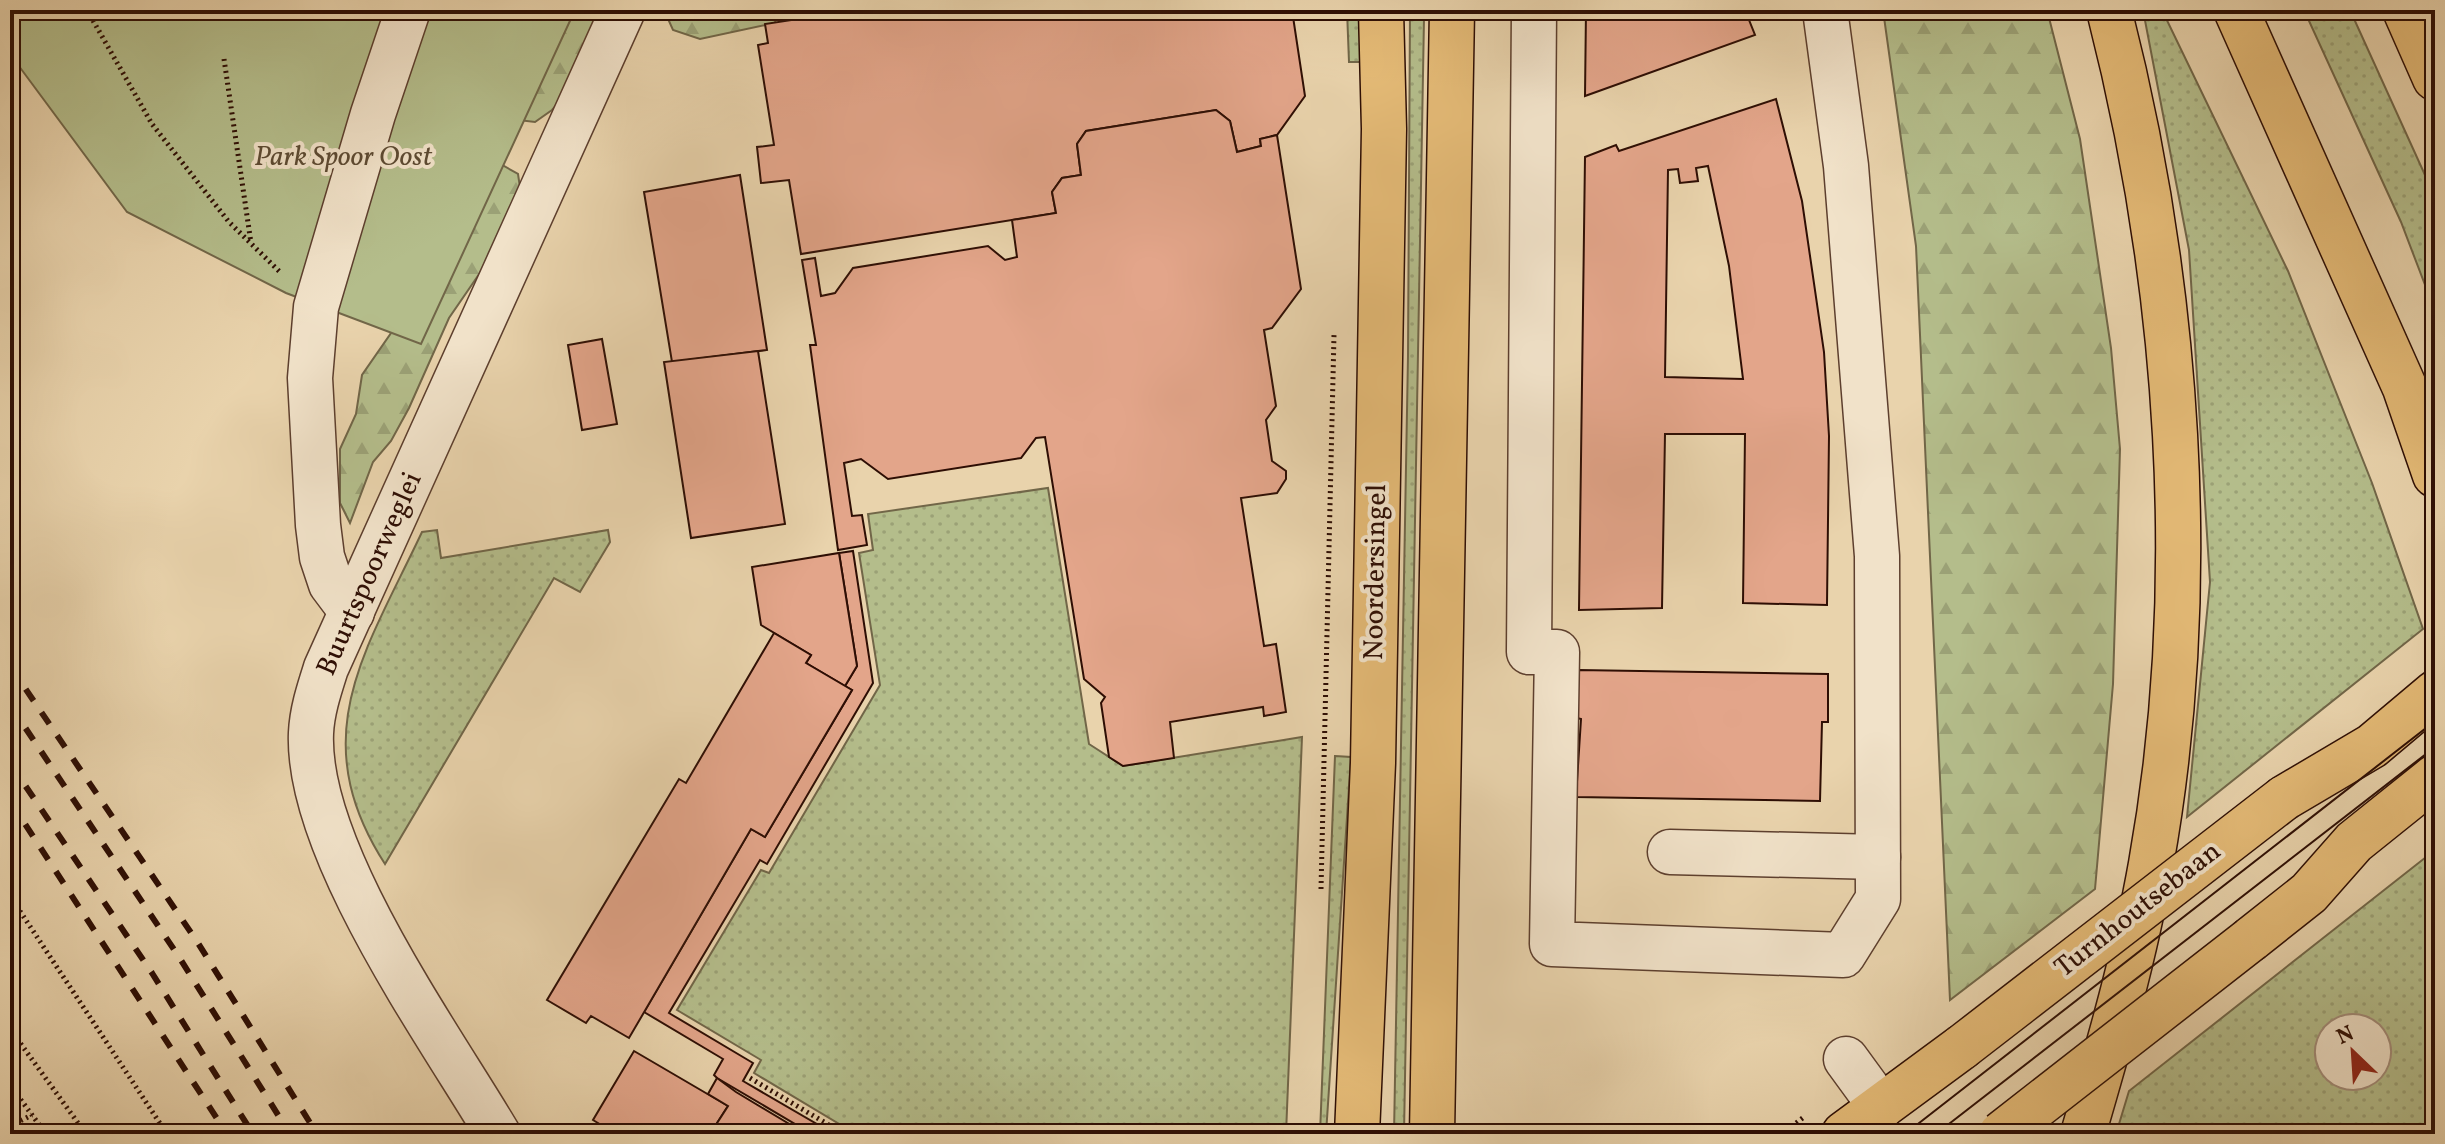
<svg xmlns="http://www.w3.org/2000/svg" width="2445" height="1144" viewBox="0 0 2445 1144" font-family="Vollkorn,serif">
<defs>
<pattern id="grass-dots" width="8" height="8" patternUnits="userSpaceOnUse" patternTransform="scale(2)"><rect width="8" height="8" fill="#b4bd8b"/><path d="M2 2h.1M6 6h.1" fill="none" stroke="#9ba176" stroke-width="1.8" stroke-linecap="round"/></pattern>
<pattern id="forest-firs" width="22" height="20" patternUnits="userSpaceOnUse" patternTransform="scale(2)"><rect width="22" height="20" fill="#b4bd8b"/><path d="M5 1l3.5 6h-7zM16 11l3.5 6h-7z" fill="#9ba176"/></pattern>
</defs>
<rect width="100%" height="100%" fill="#e9d3ac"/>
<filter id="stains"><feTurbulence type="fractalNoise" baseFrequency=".0025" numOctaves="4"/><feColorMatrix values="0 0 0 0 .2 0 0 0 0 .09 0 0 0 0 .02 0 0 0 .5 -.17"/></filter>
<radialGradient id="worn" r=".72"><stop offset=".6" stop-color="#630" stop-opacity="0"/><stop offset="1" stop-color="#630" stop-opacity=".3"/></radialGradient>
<g fill="url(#grass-dots)" stroke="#716648" stroke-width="2" fill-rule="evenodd">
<path d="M1347 10H1359L1361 62H1349Z"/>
<path d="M1410 10H1424V18L1404 1134H1394L1408 356Z"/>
<path d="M2143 10H2162L2288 271 2372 483 2423 629 2187 817 2210 582 2189 250Z"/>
<path d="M2304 10H2350L2435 197V311L2401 222Z"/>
<path d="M1048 488 1089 744 1123 766 1302 737 1286 1134H856L754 1073 761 1060 677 1010 761 870 769 873 880 685 859 553 873 550 868 514Z"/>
<path d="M437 530 441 558 608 530 610 542 580 592 554 578 385 864C303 736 366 651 422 532Z"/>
<path d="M1335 756 1351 757 1326 1134H1320Z"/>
<path d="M2435 850V1134H2116L2129 1091ZM2329 1028H2377V1076H2329Z"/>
</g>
<g fill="url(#forest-firs)" stroke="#716648" stroke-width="2">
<path d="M496 10H640L552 110 535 122 502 118Z"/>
<path d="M664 10H777L775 23 700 39 673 30Z"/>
<path d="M1883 10H2047L2080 139 2111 348 2120 449 2113 684 2095 889 1950 1000 1916 246Z"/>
<path d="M476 150 518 174 522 201 493 254 449 318 409 408 391 441 373 462 350 523 340 503V449L356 414 362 375 391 333 399 293Z"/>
</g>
<path fill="#b4bd8b" stroke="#716648" stroke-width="2" d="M10 10H575L421 344 286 293 127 212 10 54Z"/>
<g fill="#e3a58a" stroke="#2e0e04" stroke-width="2" fill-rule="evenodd">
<path d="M857 10H1292L1305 96 1277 135 1260 139 1261 146 1237 152 1230 121 1216 110 1086 131 1077 144 1081 175 1062 178 1052 192 1056 213 801 254 789 180 761 183 757 147 774 145 758 45 768 43 765 24Z"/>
<path d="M1586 10H1745L1755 35 1585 96Z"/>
<path d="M1776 99 1802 201 1824 352 1829 436 1827 605 1743 603 1745 434H1665L1662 608 1579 610 1585 157 1616 145 1619 151ZM1708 166 1729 266 1743 379 1665 377 1668 170 1678 169 1680 183 1698 181 1696 168Z"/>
<path d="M1216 110 1230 121 1237 152 1261 146 1260 139 1277 135 1301 289 1272 328 1264 330 1276 406 1266 420 1272 461 1286 471V479L1277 493 1241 498 1264 646 1276 644 1286 712 1264 716 1263 707 1170 722 1174 758 1123 766 1109 757 1101 703 1105 697 1084 679 1045 437 1036 438 1021 458 888 479 861 459 844 463 852 516 862 515 867 545 838 550 810 345H816L802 260 815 258 821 296 835 293 853 268 988 246 1005 260 1017 257 1012 220 1056 213 1052 192 1062 178 1081 175 1077 144 1086 131Z"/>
<path d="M740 175 767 350 672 362 644 192Z"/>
<path d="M602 339 617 424 582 430 568 345Z"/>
<path d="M758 351 785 524 691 538 664 362Z"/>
<path d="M853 551 873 683 767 864 760 860 669 1013 753 1063 743 1081 834 1134H812L717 1078 714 1075 723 1059 644 1012 751 829 765 837 852 690 845 686 857 666 839 553Z"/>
<path d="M839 553 857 666 845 686 806 663 811 655 761 625 752 567Z"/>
<path d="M774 633 811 655 806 663 852 690 765 837 751 829 629 1038 591 1016 586 1023 547 1000 679 779 686 783Z"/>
<path d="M1578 670 1828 674V722H1822L1820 801 1576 797 1581 719 1577 718Z"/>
<path d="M634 1051 728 1106 710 1134H616L593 1120Z"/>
<path d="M717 1078 736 1092 806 1134H710L728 1106 708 1094Z"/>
</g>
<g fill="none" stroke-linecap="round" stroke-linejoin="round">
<defs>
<g id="minor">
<path d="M1534 10 1529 652H1557L1552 944 1843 955 1878 899 1877 556 1846 166 1825 10"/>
<path d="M352 612 331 584 322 557 318 525 310 378 316 307 373 114 408 10"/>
<path d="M1670 852 1878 857"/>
<path d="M1846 1059 1881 1107"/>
<path d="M498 1134C438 1033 306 850 311 733 312 711 319 690 326 668L623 10"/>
</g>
<g id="major">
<path d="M2284 798 2372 746 2435 693"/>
<path d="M2251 939 2309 893 2354 842 2435 777"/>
<path d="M1357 1134 1373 763 1384 129 1381 10"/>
<path d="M1432 1134 1452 10"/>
<path d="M1844 1134 1962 1047"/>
</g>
<g id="highway">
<path d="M2236 10 2405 388 2435 475"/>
<path d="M2405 10 2435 78"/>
<path d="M2083 1134C2109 1045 2135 955 2151 864 2201 585 2179 283 2109 10"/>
</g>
</defs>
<use href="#minor" stroke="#5d3f2e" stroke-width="47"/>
<use href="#major" stroke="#2e0e04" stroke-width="47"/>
<use href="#highway" stroke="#2e0e04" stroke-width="47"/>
<g stroke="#2e0e04" stroke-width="5" stroke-dasharray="2 4" stroke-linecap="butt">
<path d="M87 10 152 124 229 222 281 273"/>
<path d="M224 59 251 243"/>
<path d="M1321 889 1334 335"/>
<path d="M10 896 167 1134"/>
<path d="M10 1029 86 1134"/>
<path d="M750 1078 844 1134"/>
<path d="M10 1085 46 1134"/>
<path d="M10 1126 32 1115"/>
<path d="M1782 1134 1804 1117"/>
</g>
<use href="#minor" stroke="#f1e2c9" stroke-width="44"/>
<use href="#major" stroke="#e4ba76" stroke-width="44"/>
<use href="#highway" stroke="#e4ba76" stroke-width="44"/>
<g stroke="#2e0e04" stroke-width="2">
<path d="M1905 1134 2435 721"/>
<path d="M1936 1134 2435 747"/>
</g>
<g stroke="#2e0e04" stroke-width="6" stroke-dasharray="14 14" stroke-linecap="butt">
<path d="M10 666 198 943 317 1134"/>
<path d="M10 705 179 957 290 1134"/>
<path d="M10 763 152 973 253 1134"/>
<path d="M10 801 227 1134"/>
</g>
<defs>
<g id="major-bridge">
<path d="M1962 1047 2284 798"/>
<path d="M2001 1134 2251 939"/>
</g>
</defs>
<use href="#major-bridge" stroke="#2e0e04" stroke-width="47" stroke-linecap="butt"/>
<use href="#major-bridge" stroke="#e4ba76" stroke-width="44"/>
</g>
<g text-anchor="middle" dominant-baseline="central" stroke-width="8" stroke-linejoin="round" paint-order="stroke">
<g font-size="28" font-style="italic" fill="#5d4b33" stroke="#f1e2c9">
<text x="343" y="157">Park Spoor Oost</text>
</g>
<g font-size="28" fill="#2e0e04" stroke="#f1e2c9">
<text transform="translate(1376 572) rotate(-89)">Noordersingel</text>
<text transform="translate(370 574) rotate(-66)">Buurtspoorweglei</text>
<text transform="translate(2138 910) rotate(-38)">Turnhoutsebaan</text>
</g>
</g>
<rect width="2445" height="1144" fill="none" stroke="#e9d3ac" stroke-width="40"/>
<rect x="12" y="12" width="2421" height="1120" fill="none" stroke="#2e0e04" stroke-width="4"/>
<rect x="20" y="20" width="2405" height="1104" fill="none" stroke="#2e0e04" stroke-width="2"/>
<g transform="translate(2353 1052) rotate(335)"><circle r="38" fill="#f1e2c9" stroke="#a38d7a" stroke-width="2"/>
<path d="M0-6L14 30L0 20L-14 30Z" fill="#8f2418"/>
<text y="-12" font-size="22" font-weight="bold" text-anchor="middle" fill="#2e0e04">N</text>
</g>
<rect width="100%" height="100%" filter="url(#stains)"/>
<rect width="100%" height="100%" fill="url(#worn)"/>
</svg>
